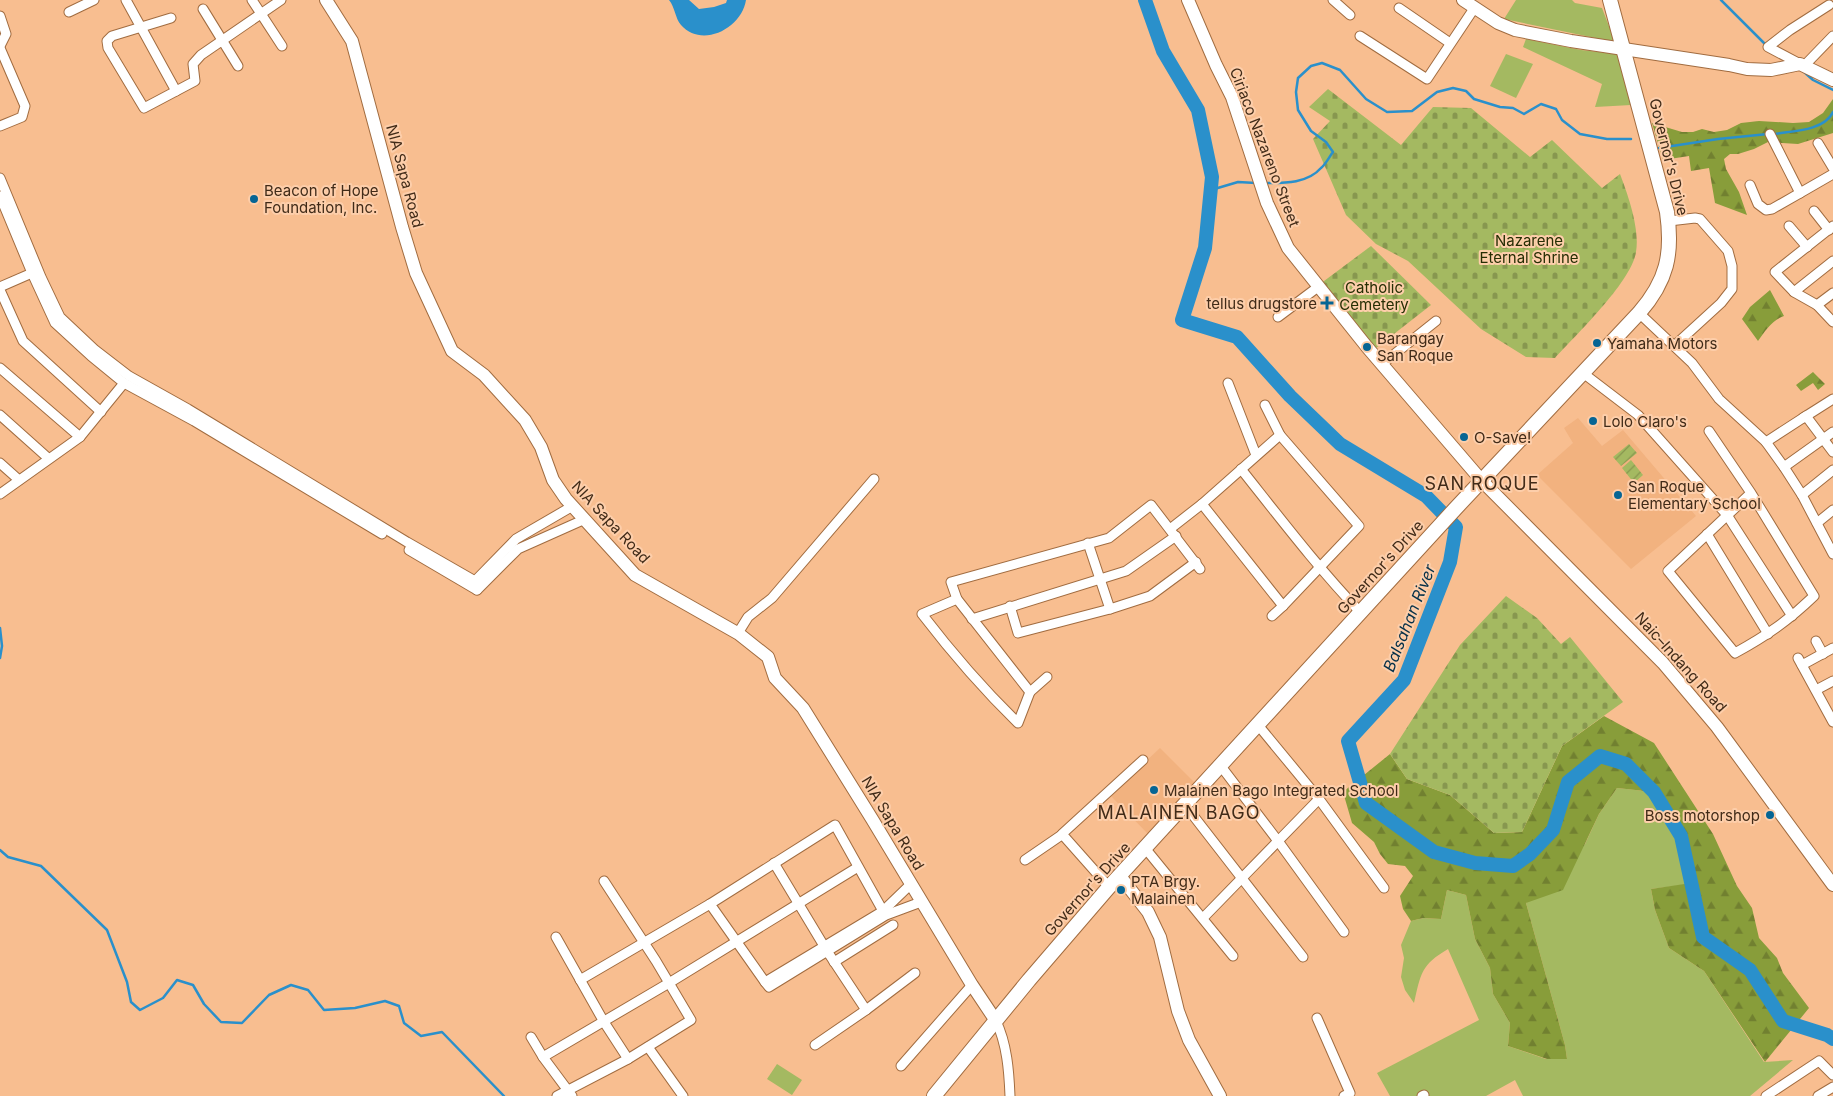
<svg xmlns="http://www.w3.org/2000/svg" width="1833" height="1096" viewBox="0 0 1833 1096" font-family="Inter,sans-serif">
<defs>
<pattern id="forest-firs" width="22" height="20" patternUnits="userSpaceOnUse" patternTransform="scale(1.25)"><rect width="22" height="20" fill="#889d3a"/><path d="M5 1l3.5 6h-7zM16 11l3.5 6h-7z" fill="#718030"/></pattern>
<pattern id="cemetery-stones" width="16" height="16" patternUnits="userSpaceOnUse" patternTransform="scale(1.25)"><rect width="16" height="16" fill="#a4b961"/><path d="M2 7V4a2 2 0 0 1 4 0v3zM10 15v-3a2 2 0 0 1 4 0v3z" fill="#87974f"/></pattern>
<pattern id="garden-furrows" width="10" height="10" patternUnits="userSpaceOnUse" patternTransform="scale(1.25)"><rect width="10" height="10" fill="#a4b961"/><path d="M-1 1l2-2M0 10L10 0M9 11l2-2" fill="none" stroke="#87974f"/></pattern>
</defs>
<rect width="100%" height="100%" fill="#f8be90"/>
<g fill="#f2b27f">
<path d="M1578 418 1602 446 1623 430 1696 516 1631 569 1537 475 1573 443 1564 428Z"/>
<path d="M1160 748 1198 786 1149 835 1110 795Z"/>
</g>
<g fill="#a4b961">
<path d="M1516 0H1572L1575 3 1602 8 1615 42 1504 19Z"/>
<path d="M1526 39 1581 50 1617 54 1631 105 1595 107 1602 84 1523 47Z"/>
<path d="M1506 54 1533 64 1516 98 1490 86Z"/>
<path d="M1617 788 1654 792 1681 836 1691 884 1651 889 1655 910 1669 948 1704 971 1764 1062 1793 1060 1750 1096H1523L1515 1080 1486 1096H1390L1377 1073 1479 1020 1448 949C1421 965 1421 973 1414 1003L1405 990 1401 977 1404 958 1401 945 1411 921 1423 918 1441 919 1447 890 1466 895 1475 939 1490 968 1493 994 1510 1023 1508 1046 1546 1059H1567L1565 1045 1526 903 1585 844 1599 814Z"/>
<path d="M777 1064 802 1080 792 1095 767 1079Z"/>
</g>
<g fill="url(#forest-firs)">
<path d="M1833 99V133L1798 144 1768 142 1754 149 1738 154H1730L1724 159 1726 169 1739 192 1747 215 1756 230 1747 215 1715 203 1709 168 1691 171 1689 156 1663 160 1652 123 1682 132H1693L1702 129 1714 132 1727 130 1741 123 1759 121 1793 123 1809 122 1823 113Z"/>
<path d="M1770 290 1784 316C1772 320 1765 331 1758 341L1742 319 1750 307Z"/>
<path d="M1813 372 1825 384 1818 390 1813 383 1801 391 1796 385Z"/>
<path d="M1604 716 1654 743 1713 834 1737 886 1752 908 1759 938 1777 958 1783 973 1809 1008 1765 1062 1704 971 1669 948 1655 910 1651 889 1691 883 1681 836 1654 792 1617 788 1599 814 1563 890 1526 903 1565 1045 1567 1059H1547L1508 1046 1510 1023 1493 994 1490 968 1475 939 1466 895 1447 890 1441 919 1423 918 1411 921 1403 909 1400 896 1413 876 1405 866 1388 864 1380 854 1374 842 1352 823 1343 792 1390 754 1407 779 1450 795 1494 833 1522 832 1562 746Z"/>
</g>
<g fill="url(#cemetery-stones)">
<path d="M1328 89 1401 145 1433 107 1471 108 1530 157 1552 140 1602 188 1620 174C1628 195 1640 229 1636 252 1632 281 1576 335 1555 358L1526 357 1481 329 1408 261 1376 244 1346 215 1313 139 1330 121 1309 107Z"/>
<path d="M1371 246 1431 305 1376 348 1320 284Z"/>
<path d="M1506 596 1537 618 1561 644 1570 637 1623 702 1562 746 1522 832 1494 833 1450 795 1407 779 1390 754 1460 645Z"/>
</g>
<g fill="url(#garden-furrows)">
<path d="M1629 444 1637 453 1621 466 1613 457Z"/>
<path d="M1631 460 1643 475 1634 483 1622 468Z"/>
</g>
<path fill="#2a90cb" d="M669 0H689L699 9 714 7 726 3 727 0H746C742 28 702 49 681 25 675 18 675 7 669 0Z"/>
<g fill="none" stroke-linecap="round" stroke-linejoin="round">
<g stroke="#2a90cb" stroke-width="2.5">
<path d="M1721 0 1766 45"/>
<path d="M1803 71 1813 80 1833 90"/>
<path d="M1774 134C1792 131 1824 131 1833 112"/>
<path d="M1659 148 1718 139 1768 134"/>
<path d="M1264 183C1283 183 1307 184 1321 168 1326 164 1329 157 1333 152L1326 142 1311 131 1298 110 1296 92 1298 78 1311 66 1322 63 1340 70 1366 99 1387 112 1412 111 1437 92 1453 88 1466 91 1474 99 1500 107 1513 108 1524 114 1541 104 1556 109 1562 120 1580 134 1607 139H1631"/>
<path d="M1211 190 1238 182 1256 183"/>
<path d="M0 628 2 646 0 658"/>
<path d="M0 850 8 857 41 866 107 930 127 982 131 1002 140 1010 163 998 177 980 193 985 204 1004 221 1022 242 1023 269 995 291 985 308 990 324 1010 355 1008 385 1001 399 1006 404 1023 421 1036 442 1032 504 1096"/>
</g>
<path stroke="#2a90cb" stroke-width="14" d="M1145 0 1163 51 1198 110 1212 177 1205 248 1182 320 1237 337 1290 396 1340 444 1426 496 1456 527 1450 562 1404 680 1348 741 1366 803 1434 852 1475 863 1513 866 1530 854 1553 830 1568 782 1600 756 1626 764 1654 792 1681 836 1703 937 1750 970 1783 1021 1827 1035 1833 1039"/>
<defs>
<g id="street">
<path d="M126 0 176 91"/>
<path d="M252 0 282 46"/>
<path d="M1333 0 1350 15"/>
<path d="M1829 5 1790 30 1768 47 1804 66 1833 36"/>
<path d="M1399 8 1450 43"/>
<path d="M203 9 238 66"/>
<path d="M69 12 94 0"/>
<path d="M0 16 6 34 0 46"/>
<path d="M171 18 112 36 107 41 108 48 144 108 195 81 193 64 201 55 281 0"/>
<path d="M1360 36 1427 79 1475 7"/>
<path d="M0 48 25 106 22 117 0 126"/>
<path d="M1770 134 1800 193 1833 174"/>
<path d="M1818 143 1833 168"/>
<path d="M0 178 41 277 60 317 94 349 129 376 188 409 407 542 475 581"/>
<path d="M1750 185 1758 204 1766 210 1772 209 1800 193"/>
<path d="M0 196 32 273 55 323 91 356 124 383 194 421 382 534"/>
<path d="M1814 211 1829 230"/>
<path d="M1669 221 1695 218 1700 219 1728 251 1732 266V289L1721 303 1674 346"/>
<path d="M1789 226 1807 247"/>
<path d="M1833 261 1794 292 1817 305 1833 322"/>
<path d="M0 287 32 273"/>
<path d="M0 290 23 341 101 412"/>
<path d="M1794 292 1775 272 1833 226"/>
<path d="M1817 305 1833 293"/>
<path d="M1639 313 1692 363 1719 399 1766 442 1784 467 1802 495 1833 554"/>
<path d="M1278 317 1318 287"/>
<path d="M1382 364 1436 321"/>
<path d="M0 368 80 437"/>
<path d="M1583 373 1638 415 1727 515 1792 616"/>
<path d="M1228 383 1256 455"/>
<path d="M1265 405 1280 435 1359 526 1283 606 1272 616"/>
<path d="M0 415 48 458"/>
<path d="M1803 418 1833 399"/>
<path d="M1709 431 1751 493 1814 596C1788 621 1766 636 1735 653L1668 571 1751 493"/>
<path d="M1766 442 1806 416 1833 452"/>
<path d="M0 463 19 480"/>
<path d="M1784 467 1833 432"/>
<path d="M1241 469C1280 518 1318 568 1361 613"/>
<path d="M0 494 80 437 124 383"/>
<path d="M1802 495 1833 470"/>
<path d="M1202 504 1283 606"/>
<path d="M1817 523 1833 510"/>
<path d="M1170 529 1202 504 1280 435"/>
<path d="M1707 534 1768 634"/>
<path d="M1088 543 1110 609"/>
<path d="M409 550 477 590"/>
<path d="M475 581 516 539 571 507"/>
<path d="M477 590 518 549 583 520"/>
<path d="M957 599 922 614C952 653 983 689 1018 723L1030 692 1047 677"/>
<path d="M1010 606 1018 633 1110 609 1150 596 1196 562"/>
<path d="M972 619 1126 571 1176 536"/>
<path d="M738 633 748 617 772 598 874 479"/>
<path d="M1816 641 1823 654"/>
<path d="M1798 658 1833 722"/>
<path d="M1802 665 1833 648"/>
<path d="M1816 690 1833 681"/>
<path d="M1030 692 957 599 951 582 1109 538 1151 505 1200 569"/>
<path d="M1258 725 1319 799 1384 888"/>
<path d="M1220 765 1278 841 1344 932"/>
<path d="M1185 805 1303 957"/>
<path d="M1145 848 1233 956"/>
<path d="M1025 860 1063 834"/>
<path d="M774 863 827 951 866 1010 915 973"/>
<path d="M1109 887 1062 834 1143 760"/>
<path d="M886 915 883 911 765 982 769 987 886 915 921 902"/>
<path d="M1203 918 1319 799"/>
<path d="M556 937 604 1022 628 1059"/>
<path d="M834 962 893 925"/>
<path d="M580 980 710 904"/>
<path d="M765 982 710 904 835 825 883 911 911 884"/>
<path d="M1317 1018 1350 1093 1344 1096"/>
<path d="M996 1021C1007 1044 1009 1071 1010 1096"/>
<path d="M531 1037 543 1057 572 1096"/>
<path d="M815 1045 866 1010"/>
<path d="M648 1047 683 1096"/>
<path d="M543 1057 669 983 858 867"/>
<path d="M901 1066 972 985"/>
<path d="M557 1096 628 1059 691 1020 656 961 604 881"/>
<path d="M1422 1096 1424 1095"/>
<path d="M1766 1096 1819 1061 1833 1075"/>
<path d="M1818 1096 1833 1087"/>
</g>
<g id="secondary">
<path d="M326 0 352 41 402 227 416 273 452 351 484 375 525 420 541 447 553 480 566 499 635 575 739 634 768 657 775 678 803 708 872 819 972 985 996 1021"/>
<path d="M1188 0 1216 65 1232 97 1267 203 1288 248 1367 347 1482 481 1663 663 1717 727 1833 885"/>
<path d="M1463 0 1498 23 1515 30 1571 41 1729 65 1747 69 1771 70 1800 64 1833 80"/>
<path d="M1120 876 1148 912 1160 937 1178 1011 1189 1040 1220 1096"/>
</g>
<path id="primary" d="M934 1096 1029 980 1109 887 1455 509 1639 313C1667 281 1673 254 1667 212L1610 0"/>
</defs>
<use href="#street" stroke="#a16c40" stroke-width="11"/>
<use href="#secondary" stroke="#a16c40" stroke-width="14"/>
<use href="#primary" stroke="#a16c40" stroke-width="16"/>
<use href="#street" stroke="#fff" stroke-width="9"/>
<use href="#secondary" stroke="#fff" stroke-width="12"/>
<use href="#primary" stroke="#fff" stroke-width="14"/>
</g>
<g fill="#066594" stroke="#fdceaa" stroke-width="2">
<circle cx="254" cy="199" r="5"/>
<path d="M1324.5 295.5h5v5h5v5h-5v5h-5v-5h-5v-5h5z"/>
<circle cx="1597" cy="343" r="5"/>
<circle cx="1367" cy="347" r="5"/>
<circle cx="1593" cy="421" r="5"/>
<circle cx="1464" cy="437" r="5"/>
<circle cx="1618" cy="495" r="5"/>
<circle cx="1154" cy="790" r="5"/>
<circle cx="1770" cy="815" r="5"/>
<circle cx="1121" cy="890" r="5"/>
</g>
<g text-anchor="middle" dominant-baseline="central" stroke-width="4" stroke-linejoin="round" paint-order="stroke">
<g font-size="15" fill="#412b18" stroke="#fdceaa">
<text transform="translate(1265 147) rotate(69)">Ciriaco Nazareno Street</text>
<text transform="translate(1669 157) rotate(76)">Governor's Drive</text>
<text transform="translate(405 176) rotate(75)">NIA Sapa Road</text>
<text transform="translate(611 522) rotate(47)">NIA Sapa Road</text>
<text transform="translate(1380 567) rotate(-48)">Governor's Drive</text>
<text transform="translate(1681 662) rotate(48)">Naic–Indang Road</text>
<text transform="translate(893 823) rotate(59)">NIA Sapa Road</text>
<text transform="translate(1087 889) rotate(-48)">Governor's Drive</text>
</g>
<g font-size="15" fill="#412b18" stroke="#fdceaa" text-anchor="start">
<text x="264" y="190">Beacon of Hope<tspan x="264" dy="17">Foundation, Inc.</tspan></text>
<text x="1317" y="303" text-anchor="end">tellus drugstore</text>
<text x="1377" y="338">Barangay<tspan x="1377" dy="17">San Roque</tspan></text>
<text x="1607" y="343">Yamaha Motors</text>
<text x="1603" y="421">Lolo Claro's</text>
<text x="1474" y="437">O-Save!</text>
<text x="1628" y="486">San Roque<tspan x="1628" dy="17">Elementary School</tspan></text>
<text x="1164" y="790">Malainen Bago Integrated School</text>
<text x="1760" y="815" text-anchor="end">Boss motorshop</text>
<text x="1131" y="881">PTA Brgy.<tspan x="1131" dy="17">Malainen</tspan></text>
</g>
<g font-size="15" fill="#262e04" stroke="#fdceaa">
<text x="1529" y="240">Nazarene<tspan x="1529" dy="17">Eternal Shrine</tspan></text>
<text x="1374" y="287">Catholic<tspan x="1374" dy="17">Cemetery</tspan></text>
</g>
<g font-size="16" font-style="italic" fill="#053048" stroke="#fdceaa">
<text transform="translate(1409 618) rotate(-68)">Balsahan River</text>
</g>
<g font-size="18" letter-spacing="1" fill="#412b18" stroke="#fdceaa">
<text x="1482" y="483">SAN ROQUE</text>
<text x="1179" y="812">MALAINEN BAGO</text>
</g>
</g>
</svg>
